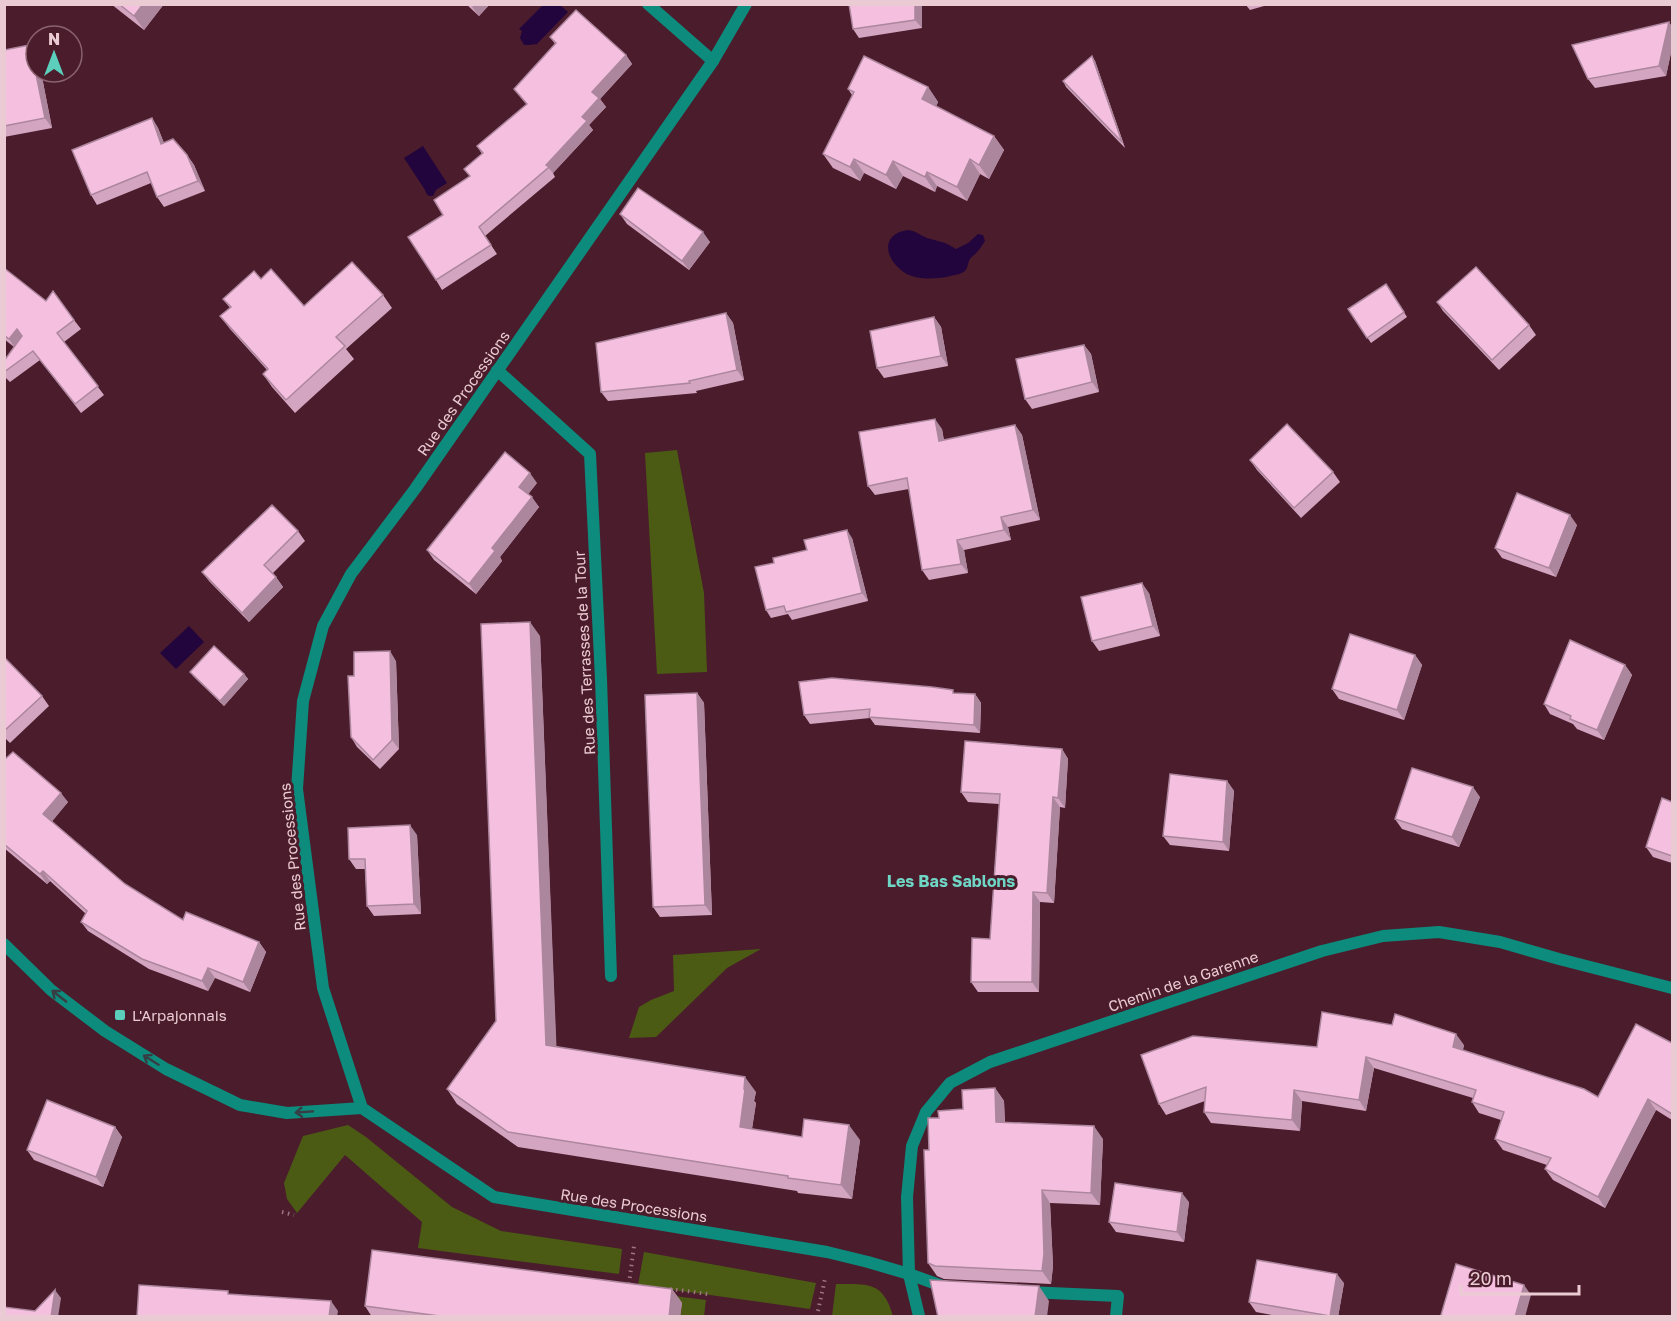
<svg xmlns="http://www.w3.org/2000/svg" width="1677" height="1321" viewBox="0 0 1677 1321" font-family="'Golos Text',sans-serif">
<rect width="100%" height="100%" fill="#4b1c2c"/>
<g fill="#4b5b14">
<path d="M677 450 704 593 707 672 657 674 645 453Z"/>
<path d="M761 949 727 968 656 1037 629 1038 639 1007 651 1000 674 991 673 955Z"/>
<path d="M348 1125 366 1137 452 1207 501 1231 622 1249 619 1274 418 1248 422 1222 345 1155 297 1213 287 1199 284 1183 303 1136Z"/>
<path d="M644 1252 816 1283 810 1309 638 1285Z"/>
<path d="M836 1284C868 1284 883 1281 893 1316H832Z"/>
<path d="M619 1289 706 1300 704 1316H680L682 1303Z"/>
</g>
<g fill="#22053d">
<path d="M544 4 560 5 568 12 536 45 535 44 530 45H524L520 38 522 31 519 29Z"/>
<path d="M423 146 447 183 436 190 433 196H429L426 193 425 190 404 158Z"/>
<path d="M908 230C916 231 920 235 927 238 940 242 944 241 956 249L968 243 978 234 983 235 985 241C983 244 980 249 977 252 975 255 972 256 970 259 968 262 968 268 965 271 960 275 952 275 947 277 935 279 916 280 905 273 885 260 879 234 908 230Z"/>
<path d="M189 626 204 642 176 669 160 653Z"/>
</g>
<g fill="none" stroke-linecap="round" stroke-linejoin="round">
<g stroke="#9e7783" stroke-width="4" stroke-dasharray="1.5 4.5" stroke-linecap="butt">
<path d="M282 1212 294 1215"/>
<path d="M629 1284 634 1246"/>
<path d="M670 1289 708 1294"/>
<path d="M818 1311 825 1279"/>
</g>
<g stroke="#0d8b7c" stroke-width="12">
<path d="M909 1274 945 1287"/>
<path d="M1028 1292 1118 1296 1116 1316"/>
</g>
<g stroke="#0d8b7c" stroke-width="12">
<path d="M648 4 713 61"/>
<path d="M746 4 713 61 415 489 351 574 323 626 303 701 297 789 323 988 362 1108 494 1197 827 1252 868 1262 909 1274"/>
<path d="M497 370 590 454 601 679 611 976"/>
<path d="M4 944 51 990 105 1031 166 1069 240 1105 287 1113 362 1108"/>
<path d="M919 1316 909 1274 907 1197 912 1146 926 1112 950 1083 990 1062 1322 951 1383 936 1439 932 1500 942 1559 959 1672 988"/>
</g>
</g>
<g fill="#d3a5c1">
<path d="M111 4H164L144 30Z"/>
<path d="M466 4H490L479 16Z"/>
<path d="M922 4V28L859 38 853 29Z"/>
<path d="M1245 4H1271L1250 10Z"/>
<path d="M1669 22 1672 27V48L1666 76 1595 88 1588 79Z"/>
<path d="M550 37 626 55 632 64 600 99 606 107 589 125 593 130 553 173 555 177 485 236 497 254 442 290 436 280 443 215 470 176 464 169 482 154 477 146 527 105 514 89 555 44Z"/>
<path d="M30 45 36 53V72H41L52 128 4 137V50Z"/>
<path d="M1092 56 1095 61 1125 148 1066 87 1063 81Z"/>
<path d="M928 87 938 102 936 106 994 136 1004 150 989 179 980 174 967 201 937 186 935 192 903 176 896 189 864 173 860 181 833 168 823 154 852 95 848 89Z"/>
<path d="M152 118 158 128 164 143 187 155 194 165 205 191 164 207 157 197 151 183 97 205 91 195Z"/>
<path d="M620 214 710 242 689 270 627 224Z"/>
<path d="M4 268 46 301 74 320 81 329 64 342 104 395 81 413 40 360 10 382 4 376V361L14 347 4 339Z"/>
<path d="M261 279 304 306 383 295 392 308 346 349 354 359 295 413 272 387 263 374 267 370 230 329 220 316 230 308 223 299Z"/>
<path d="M1386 284 1407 317 1371 343 1348 309Z"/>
<path d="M1437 302 1529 325 1536 335 1499 370 1443 311Z"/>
<path d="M726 313 733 323 744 380 696 391 697 393 608 401 601 392Z"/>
<path d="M934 317 941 327 948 366 884 378 877 368Z"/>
<path d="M1084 345 1091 354 1099 392 1032 409 1025 399Z"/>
<path d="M1015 425 1022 435 1040 520 1008 527 1011 540 964 550 968 573 929 580 922 570 909 489 875 495 868 486 942 429 944 440Z"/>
<path d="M1250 460 1333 472 1340 482 1301 518 1257 470Z"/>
<path d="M537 483 528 494 539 507 500 557 502 561 476 594 434 560 427 550Z"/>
<path d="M1577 525 1556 577 1502 558 1495 548Z"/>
<path d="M298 531 305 541 273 573 283 587 249 622 209 581 202 572Z"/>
<path d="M852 538 868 601 792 620 788 614 771 618 766 610 807 550Z"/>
<path d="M1149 593 1160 636 1099 651 1092 641Z"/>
<path d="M540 636 556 1047 756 1092 754 1101 756 1103 752 1129 802 1137 860 1140 852 1199 798 1193 797 1191 518 1147 457 1104 447 1089 496 1021Z"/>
<path d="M1415 655 1422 665 1404 720 1339 699 1332 689Z"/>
<path d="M4 657 42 696 49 706 10 743 4 737Z"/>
<path d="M396 661 399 749 380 769 357 747 351 737 354 676Z"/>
<path d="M1625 665 1632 675 1604 740 1577 729 1573 724 1550 714 1544 704Z"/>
<path d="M190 672 244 674 248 679 224 706 194 677Z"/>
<path d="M697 693 704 703 712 915 660 917 653 907Z"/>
<path d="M956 694H975L981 703 980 733 875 725 870 718 810 724 804 715Z"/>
<path d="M1062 749 1068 759 1065 808 1060 807 1054 903 1040 902 1039 992H978L971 982 990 939 999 804 968 802 961 792Z"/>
<path d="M4 760 68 802 52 821 125 884 183 920 259 942 266 952 250 992 215 978 208 991 149 969 88 931 81 922 86 914 50 881 47 884 4 848Z"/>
<path d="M1227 781 1234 791 1229 851 1170 845 1163 836Z"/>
<path d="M1480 797 1459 847 1402 829 1395 819Z"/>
<path d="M1672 802V863L1653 857 1646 847Z"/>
<path d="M417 835 421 914 374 916 367 906 365 869H356L349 859Z"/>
<path d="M1672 1043V1120L1656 1110 1605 1208 1553 1180 1545 1169 1547 1165 1503 1150 1495 1139 1501 1120 1479 1113 1472 1102 1473 1098 1374 1068 1366 1111 1302 1101 1300 1131 1211 1123 1204 1112 1205 1101 1166 1115 1159 1104 1317 1047 1464 1045 1463 1050 1598 1097Z"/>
<path d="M995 1088 1004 1101 1005 1123 1103 1139 1100 1205 1050 1203 1053 1266 1051 1284 944 1279 937 1276 928 1263 929 1150 939 1118 963 1109Z"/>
<path d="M115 1127 122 1137 103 1187 34 1160 27 1150Z"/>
<path d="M1189 1202 1184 1242 1116 1232 1109 1222Z"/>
<path d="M1344 1283 1338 1317H1282L1256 1312 1249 1302Z"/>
<path d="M672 1289 682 1303 680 1317H372L365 1306Z"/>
</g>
<g fill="#ac869d">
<path d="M143 4H164L144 30 134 16Z"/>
<path d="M475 4H490L479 16 472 7Z"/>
<path d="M915 4H922V28L915 20Z"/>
<path d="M1669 22 1672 27V48L1666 76 1659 66Z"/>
<path d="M30 45 36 53V72Z"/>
<path d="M626 55 632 64 600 99 606 107 589 125 593 130 553 173 546 165 592 92Z"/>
<path d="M1092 56 1095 61 1125 148 1122 142Z"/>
<path d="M36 72H41L52 128 45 118Z"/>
<path d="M928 87 938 102 933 114 922 99Z"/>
<path d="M152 118 158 128 168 154 161 144Z"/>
<path d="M994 136 1004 150 989 179 979 165Z"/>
<path d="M187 155 194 165 205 191 198 181Z"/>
<path d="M854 159 864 173 860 181 850 167Z"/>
<path d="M970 159 980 174 967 201 957 187Z"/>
<path d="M893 161 903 176 896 189 886 175Z"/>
<path d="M927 172 937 186 935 192 925 177Z"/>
<path d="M703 232 710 242 689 270 682 261Z"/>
<path d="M726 313 733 323 744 380 737 370Z"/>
<path d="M934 317 941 327 948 366 941 356Z"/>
<path d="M17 329 23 339 15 348 9 339Z"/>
<path d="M1084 345 1091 354 1099 392 1092 382Z"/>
<path d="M935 419 942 429 945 451 939 441Z"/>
<path d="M1015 425 1022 435 1040 520 1033 510Z"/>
<path d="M530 473 537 483 526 497 519 487Z"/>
<path d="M532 497 539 507 500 557 502 561 476 594 469 584 492 548Z"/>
<path d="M1570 515 1577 525 1556 577 1549 568Z"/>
<path d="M1001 517 1008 527 1011 540 1004 530Z"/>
<path d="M847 530 852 538 868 601 862 593Z"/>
<path d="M957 540 964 550 968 573 961 564Z"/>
<path d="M276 577 283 587 249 622 242 613Z"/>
<path d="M1142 583 1149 593 1160 636 1153 626Z"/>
<path d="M530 622 540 636 557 1060 546 1045Z"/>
<path d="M390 651 396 661 399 749 392 740Z"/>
<path d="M1415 655 1422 665 1404 720 1397 710Z"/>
<path d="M1625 665 1632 675 1604 740 1597 730Z"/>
<path d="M244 674 248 679 224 706 220 701Z"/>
<path d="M697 693 704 703 712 915 705 905Z"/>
<path d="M975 694 981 703 980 733 974 725Z"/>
<path d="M1062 749 1068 759 1065 808 1058 798Z"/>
<path d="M1227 781 1234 791 1229 851 1223 842Z"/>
<path d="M1473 787 1480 797 1459 847 1452 837Z"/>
<path d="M61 793 68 802 50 824 43 814Z"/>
<path d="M1053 797 1060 807 1054 903 1047 893Z"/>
<path d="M410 825 417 835 421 914 414 904Z"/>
<path d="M43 871 50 881 47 884 40 874Z"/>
<path d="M1033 892 1040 902 1039 992 1032 982Z"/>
<path d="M259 942 266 952 250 992 243 982Z"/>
<path d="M208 968 215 978 208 991 202 981Z"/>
<path d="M1456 1034 1464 1045 1460 1058 1453 1047Z"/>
<path d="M1366 1057 1374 1068 1366 1111 1359 1100Z"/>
<path d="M745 1077 756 1092 754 1101 756 1103 750 1141 740 1127Z"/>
<path d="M995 1088 1004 1101 1005 1135 996 1122Z"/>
<path d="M1294 1090 1302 1101 1300 1131 1292 1120Z"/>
<path d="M1648 1099 1656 1110 1605 1208 1598 1197Z"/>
<path d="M849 1125 860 1140 852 1199 841 1185Z"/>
<path d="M1094 1126 1103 1139 1100 1205 1091 1193Z"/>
<path d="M115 1127 122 1137 103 1187 96 1177Z"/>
<path d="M1042 1190 1050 1203 1053 1266 1051 1284 1042 1271Z"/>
<path d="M1182 1193 1189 1202 1184 1242 1177 1232Z"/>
<path d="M1337 1274 1344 1283 1338 1317H1330Z"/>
<path d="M1524 1285 1531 1295 1525 1317H1515Z"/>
<path d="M1039 1286 1049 1301 1047 1317H1035Z"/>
<path d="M672 1289 682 1303 680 1317H669Z"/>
<path d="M55 1290 61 1298 58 1317H51Z"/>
<path d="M331 1301 338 1311 337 1317H329Z"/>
</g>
<g fill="#f5c0e0" stroke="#ac869d" stroke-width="1.5">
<path d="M119 4H143L134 16Z"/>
<path d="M849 4H915V20L853 29Z"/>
<path d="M576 10 626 55 592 92 599 98 582 117 587 121 546 165 549 167 479 227 491 245 436 280 408 237 443 215 434 200 470 176 464 169 483 153 477 146 527 104 514 89 556 43 550 37Z"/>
<path d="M1669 22 1659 66 1588 79 1572 45Z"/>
<path d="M30 45 45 118 4 126V50Z"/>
<path d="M864 56 928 87 922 99 994 136 979 165 970 159 957 187 927 172 925 177 893 161 886 175 854 159 850 167 823 154 854 92 848 89Z"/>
<path d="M1092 56 1122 142 1063 81Z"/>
<path d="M152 118 161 144 173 139 187 155 198 181 157 197 147 172 91 195 72 150Z"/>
<path d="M638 188 703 232 682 261 620 214Z"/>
<path d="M352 262 383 295 336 337 345 346 286 400 263 374 268 369 220 316 231 307 223 299 254 271 261 279 271 269 304 306Z"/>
<path d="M1476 267 1529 325 1492 360 1437 302Z"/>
<path d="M4 268 46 301 53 291 74 320 57 333 98 386 75 404 33 351 4 372V361L22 336 17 329 9 339 4 335Z"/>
<path d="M1386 284 1404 312 1367 338 1348 309Z"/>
<path d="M726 313 737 370 689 381 690 383 601 392 596 343Z"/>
<path d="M934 317 941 356 877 368 870 331Z"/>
<path d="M1084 345 1092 382 1025 399 1016 359Z"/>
<path d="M935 419 939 441 1015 425 1033 510 1001 517 1004 530 957 540 961 564 922 570 907 478 868 486 859 432Z"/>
<path d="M1287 424 1333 472 1294 508 1250 460Z"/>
<path d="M505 452 530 473 519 487 532 497 492 548 495 551 469 584 427 550Z"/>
<path d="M1517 493 1570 515 1549 568 1495 548Z"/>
<path d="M272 505 298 531 264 565 276 577 242 613 202 572Z"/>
<path d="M847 530 862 593 786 612 784 606 766 610 755 567 774 563 773 558 807 550 804 540Z"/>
<path d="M1142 583 1153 626 1092 641 1081 597Z"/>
<path d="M530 622 546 1045 745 1077 744 1089H745L740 1127 802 1137 804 1119 849 1125 841 1185 788 1178V1176L508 1132 447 1089 496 1021 481 624Z"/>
<path d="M1350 634 1415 655 1397 710 1332 689Z"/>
<path d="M1570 640 1625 665 1597 730 1570 719 1571 716 1544 704Z"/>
<path d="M214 646 244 674 220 701 190 672Z"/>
<path d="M390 651 392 740 373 760 351 737 348 676H354V652Z"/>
<path d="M4 657 42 696 4 731Z"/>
<path d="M832 678 932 687 953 690V693L975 694 974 725 869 717 870 709 804 715 799 682Z"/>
<path d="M697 693 705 905 653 907 645 695Z"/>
<path d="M965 741 1062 749 1058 798 1053 797 1047 893 1033 892 1032 982H971L972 938 990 939 1000 794 961 792Z"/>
<path d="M13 752 61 793 43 814 125 884 183 920 186 912 259 942 243 982 208 968 202 981 142 959 81 922 87 911 43 871 40 874 4 844V760Z"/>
<path d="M1412 768 1473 787 1452 837 1395 819Z"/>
<path d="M1170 774 1227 781 1223 842 1163 836Z"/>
<path d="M1662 798 1672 802V856L1646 847Z"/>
<path d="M410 825 414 904 367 906 365 859H349L348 828Z"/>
<path d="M1322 1012 1392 1025 1395 1014 1456 1034 1453 1047 1584 1089 1598 1097 1636 1024 1672 1043V1114L1648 1099 1598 1197 1545 1169 1551 1158 1495 1139 1504 1112 1472 1102 1476 1090 1366 1057 1359 1100 1294 1090 1292 1120 1204 1112 1206 1087 1159 1104 1141 1055 1193 1036 1317 1047Z"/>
<path d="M995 1088 996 1122 1094 1126 1091 1193 1042 1190 1044 1254 1042 1271 935 1266 928 1263 924 1150H929L928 1118H939L938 1111 963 1109 962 1090Z"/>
<path d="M47 1100 115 1127 96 1177 27 1150Z"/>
<path d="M1115 1183 1182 1193 1177 1232 1109 1222Z"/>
<path d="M372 1250 672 1289 669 1317H447L365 1306Z"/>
<path d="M1257 1260 1337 1274 1330 1316 1249 1302Z"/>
<path d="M1456 1264 1524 1285 1515 1317H1445L1441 1315Z"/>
<path d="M930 1280 1039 1286 1035 1317H938Z"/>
<path d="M139 1285 228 1291V1294L331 1301 329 1317H137Z"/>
<path d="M55 1290 51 1317H4V1307L35 1311Z"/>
</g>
<defs><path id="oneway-shaft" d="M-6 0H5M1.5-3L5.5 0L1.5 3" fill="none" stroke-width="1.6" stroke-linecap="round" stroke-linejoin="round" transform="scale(1.5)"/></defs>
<g stroke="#383d44">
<use href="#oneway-shaft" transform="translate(59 996) rotate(-142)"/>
<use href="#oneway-shaft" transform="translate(151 1060) rotate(-148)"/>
<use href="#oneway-shaft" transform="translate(304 1112) rotate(176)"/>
</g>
<rect fill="#5bcebc" stroke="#4b1c2c" stroke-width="2" x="114" y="1009" width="12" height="12" rx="3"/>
<g text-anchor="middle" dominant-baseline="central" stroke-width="6" stroke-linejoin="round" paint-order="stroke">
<g font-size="15" fill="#ebcbd3" stroke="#4b1c2c">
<text transform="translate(463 393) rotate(-55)">Rue des Processions</text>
<text transform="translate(584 653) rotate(-93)">Rue des Terrasses de la Tour</text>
<text transform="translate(292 857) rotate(-96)">Rue des Processions</text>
<text transform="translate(1183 981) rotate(-19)">Chemin de la Garenne</text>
<text transform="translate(634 1205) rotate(9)">Rue des Processions</text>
</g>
<g font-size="15" fill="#ebcbd3" stroke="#4b1c2c" text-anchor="start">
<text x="132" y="1015">L'Arpajonnais</text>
</g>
<g font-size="16" font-weight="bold" fill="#6fd6c5" stroke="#4b1c2c">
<text x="951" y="881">Les Bas Sablons</text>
</g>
</g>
<rect width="1677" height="1321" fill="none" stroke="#ebcbd3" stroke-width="12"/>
<g transform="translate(54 54)"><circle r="28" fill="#4b1c2c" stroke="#8b626f" stroke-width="1.5"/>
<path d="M0-4.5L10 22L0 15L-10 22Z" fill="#5bcebc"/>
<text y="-9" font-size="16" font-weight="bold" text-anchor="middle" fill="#ebcbd3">N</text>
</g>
<path d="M1461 1285v9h118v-9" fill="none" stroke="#ebcbd3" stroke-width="3"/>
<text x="1470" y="1285" font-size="18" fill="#ebcbd3" stroke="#4b1c2c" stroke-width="4.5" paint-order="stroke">20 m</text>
</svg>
